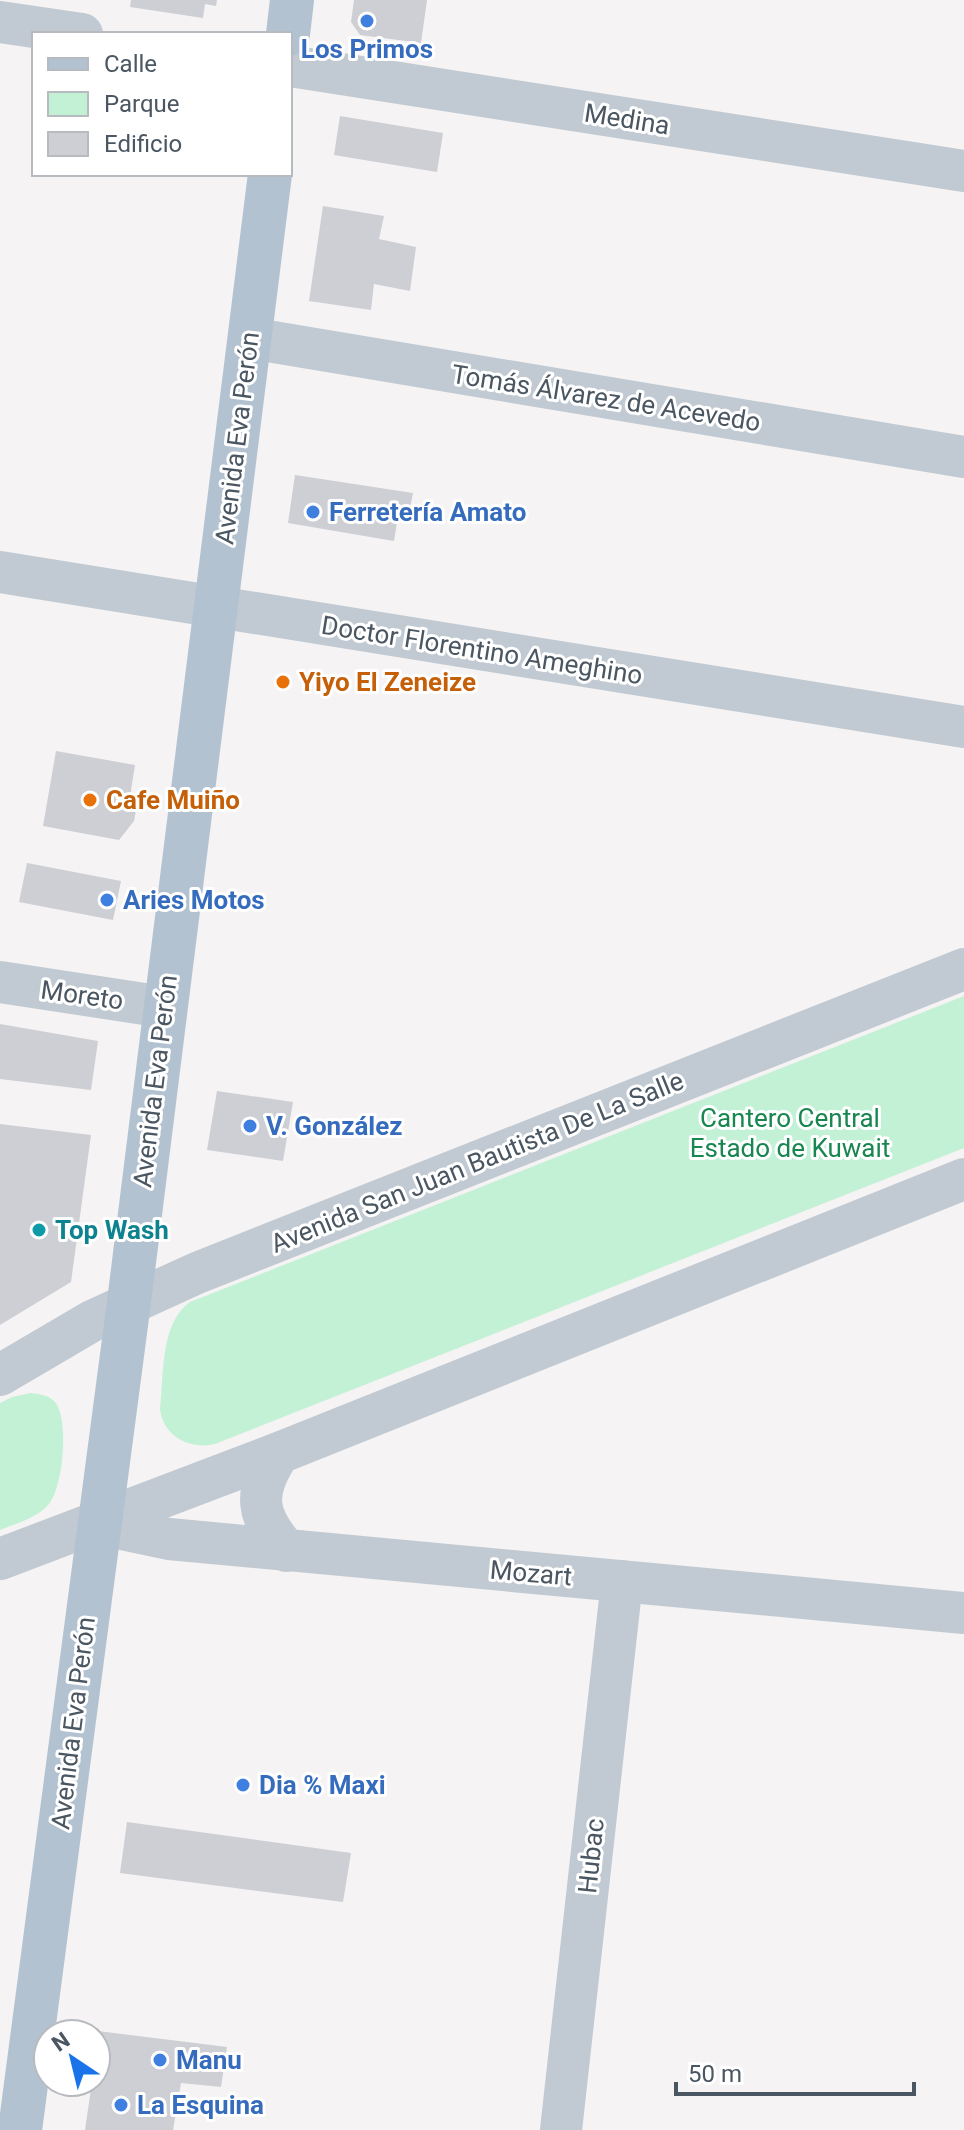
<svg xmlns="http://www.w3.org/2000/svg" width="964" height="2130" viewBox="0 0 964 2130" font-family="Roboto,sans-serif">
<rect width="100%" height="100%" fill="#f5f3f3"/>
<g fill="#c3f1d5">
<path d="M964 996V1148L215 1444C191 1450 163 1437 160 1409 164 1375 160 1323 190 1302Z"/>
<path d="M31 1393C39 1394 48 1395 54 1401 70 1417 63 1487 49 1504 37 1518 17 1523 0 1530V1403L12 1397Z"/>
</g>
<g fill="#cdcfd5">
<path d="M131 0H217L216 6 205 4 203 18 130 7Z"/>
<path d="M354 0H427L421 43 360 35 351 22Z"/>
<path d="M340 116 443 133 437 172 334 155Z"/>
<path d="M323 206 384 216 379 239 416 247 410 291 374 284 371 310 309 301Z"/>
<path d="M295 475 413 493 408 518 398 516 394 541 288 523Z"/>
<path d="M56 751 135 765 131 790 136 810 134 821 119 840 43 826Z"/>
<path d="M27 863 121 881 113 920 19 902Z"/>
<path d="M0 1024 98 1041 91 1090 0 1079Z"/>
<path d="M217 1091 293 1102 283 1161 207 1150Z"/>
<path d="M0 1124 91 1135 71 1282 0 1325Z"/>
<path d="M127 1822 351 1853 343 1902 120 1873Z"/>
<path d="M98 2031 227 2047 221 2087 181 2083 173 2130H85L92 2082H96Z"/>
</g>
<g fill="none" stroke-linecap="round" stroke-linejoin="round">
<g stroke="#c1cad2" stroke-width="42">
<path d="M0 22 82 34"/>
<path d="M290 66 964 171"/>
<path d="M249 338 964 457"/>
<path d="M0 572 964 727"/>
<path d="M0 982 164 1007"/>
<path d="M0 1375 92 1321 197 1273 964 969"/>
<path d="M279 1453C253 1493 255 1515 287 1551"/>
<path d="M98 1524 169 1539 964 1613"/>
<path d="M0 1559 279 1453 964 1179"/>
<path d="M561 2130 622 1581"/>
</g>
<g stroke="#b3c2d1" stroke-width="44">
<path d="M288 34 292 0"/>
<path d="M20 2130 129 1302 270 174"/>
</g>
</g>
<g fill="#3f7fe0" stroke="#fff" stroke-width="3">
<circle cx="367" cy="21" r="8"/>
<circle cx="313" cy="512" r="8"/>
<circle cx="107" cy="900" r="8"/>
<circle cx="250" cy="1126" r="8"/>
<circle cx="243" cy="1785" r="8"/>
<circle cx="160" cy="2060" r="8"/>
<circle cx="121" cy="2105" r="8"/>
</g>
<g fill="#e8710a" stroke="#fff" stroke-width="3">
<circle cx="283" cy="682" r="8"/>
<circle cx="90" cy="800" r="8"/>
</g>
<circle fill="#0f9aa8" stroke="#fff" stroke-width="3" cx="39" cy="1230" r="8"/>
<g text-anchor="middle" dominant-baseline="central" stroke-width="6" stroke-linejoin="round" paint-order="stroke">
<g font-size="26" font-weight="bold" fill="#366cbe" stroke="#fff" text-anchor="start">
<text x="367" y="49" text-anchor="middle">Los Primos</text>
<text x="329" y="512">Ferretería Amato</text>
<text x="123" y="900">Aries Motos</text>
<text x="266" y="1126">V. González</text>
<text x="259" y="1785">Dia % Maxi</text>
<text x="176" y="2060">Manu</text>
<text x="137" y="2105">La Esquina</text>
</g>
<g font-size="26" fill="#4a5661" stroke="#fff">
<text transform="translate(627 119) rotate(9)">Medina</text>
<text transform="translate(606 398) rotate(9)">Tomás Álvarez de Acevedo</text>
<text transform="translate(237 438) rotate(-83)">Avenida Eva Perón</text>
<text transform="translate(482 650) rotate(9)">Doctor Florentino Ameghino</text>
<text transform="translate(82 995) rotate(8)">Moreto</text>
<text transform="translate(155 1081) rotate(-83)">Avenida Eva Perón</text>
<text transform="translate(477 1162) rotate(-22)">Avenida San Juan Bautista De La Salle</text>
<text transform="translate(531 1573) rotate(5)">Mozart</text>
<text transform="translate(73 1723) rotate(-83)">Avenida Eva Perón</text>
<text transform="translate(591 1856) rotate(-84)">Hubac</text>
</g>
<g font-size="26" font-weight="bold" fill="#c56008" stroke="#fff" text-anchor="start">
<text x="299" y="682">Yiyo El Zeneize</text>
<text x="106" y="800">Cafe Muiño</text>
</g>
<g font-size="26" fill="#17864f" stroke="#fff">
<text x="790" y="1118">Cantero Central<tspan x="790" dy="30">Estado de Kuwait</tspan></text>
</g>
<g font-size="26" font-weight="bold" fill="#0d838f" stroke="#fff" text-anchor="start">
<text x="55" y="1230">Top Wash</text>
</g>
</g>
<rect x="32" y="32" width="260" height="144" fill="#ffffff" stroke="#b7bbc0" stroke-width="2"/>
<rect x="48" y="58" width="40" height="12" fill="#b3c2d1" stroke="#b7bbc0" stroke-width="2"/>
<text x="104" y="72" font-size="24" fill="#4a5661">Calle</text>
<rect x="48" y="92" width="40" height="24" fill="#c3f1d5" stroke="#b7bbc0" stroke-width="2"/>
<text x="104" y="112" font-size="24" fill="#4a5661">Parque</text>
<rect x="48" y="132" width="40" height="24" fill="#cdcfd5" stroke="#b7bbc0" stroke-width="2"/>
<text x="104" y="152" font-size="24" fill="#4a5661">Edificio</text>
<g transform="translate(72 2058) rotate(325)"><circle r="38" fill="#ffffff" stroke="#b7bbc0" stroke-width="2"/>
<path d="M0-6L14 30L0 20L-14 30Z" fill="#1a73e8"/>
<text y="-12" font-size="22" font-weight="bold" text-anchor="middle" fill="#4a5661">N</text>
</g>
<path d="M676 2082v12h238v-12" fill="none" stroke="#4a5661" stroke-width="4"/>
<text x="688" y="2082" font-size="24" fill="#4a5661" stroke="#ffffff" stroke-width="6" paint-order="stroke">50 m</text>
</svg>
